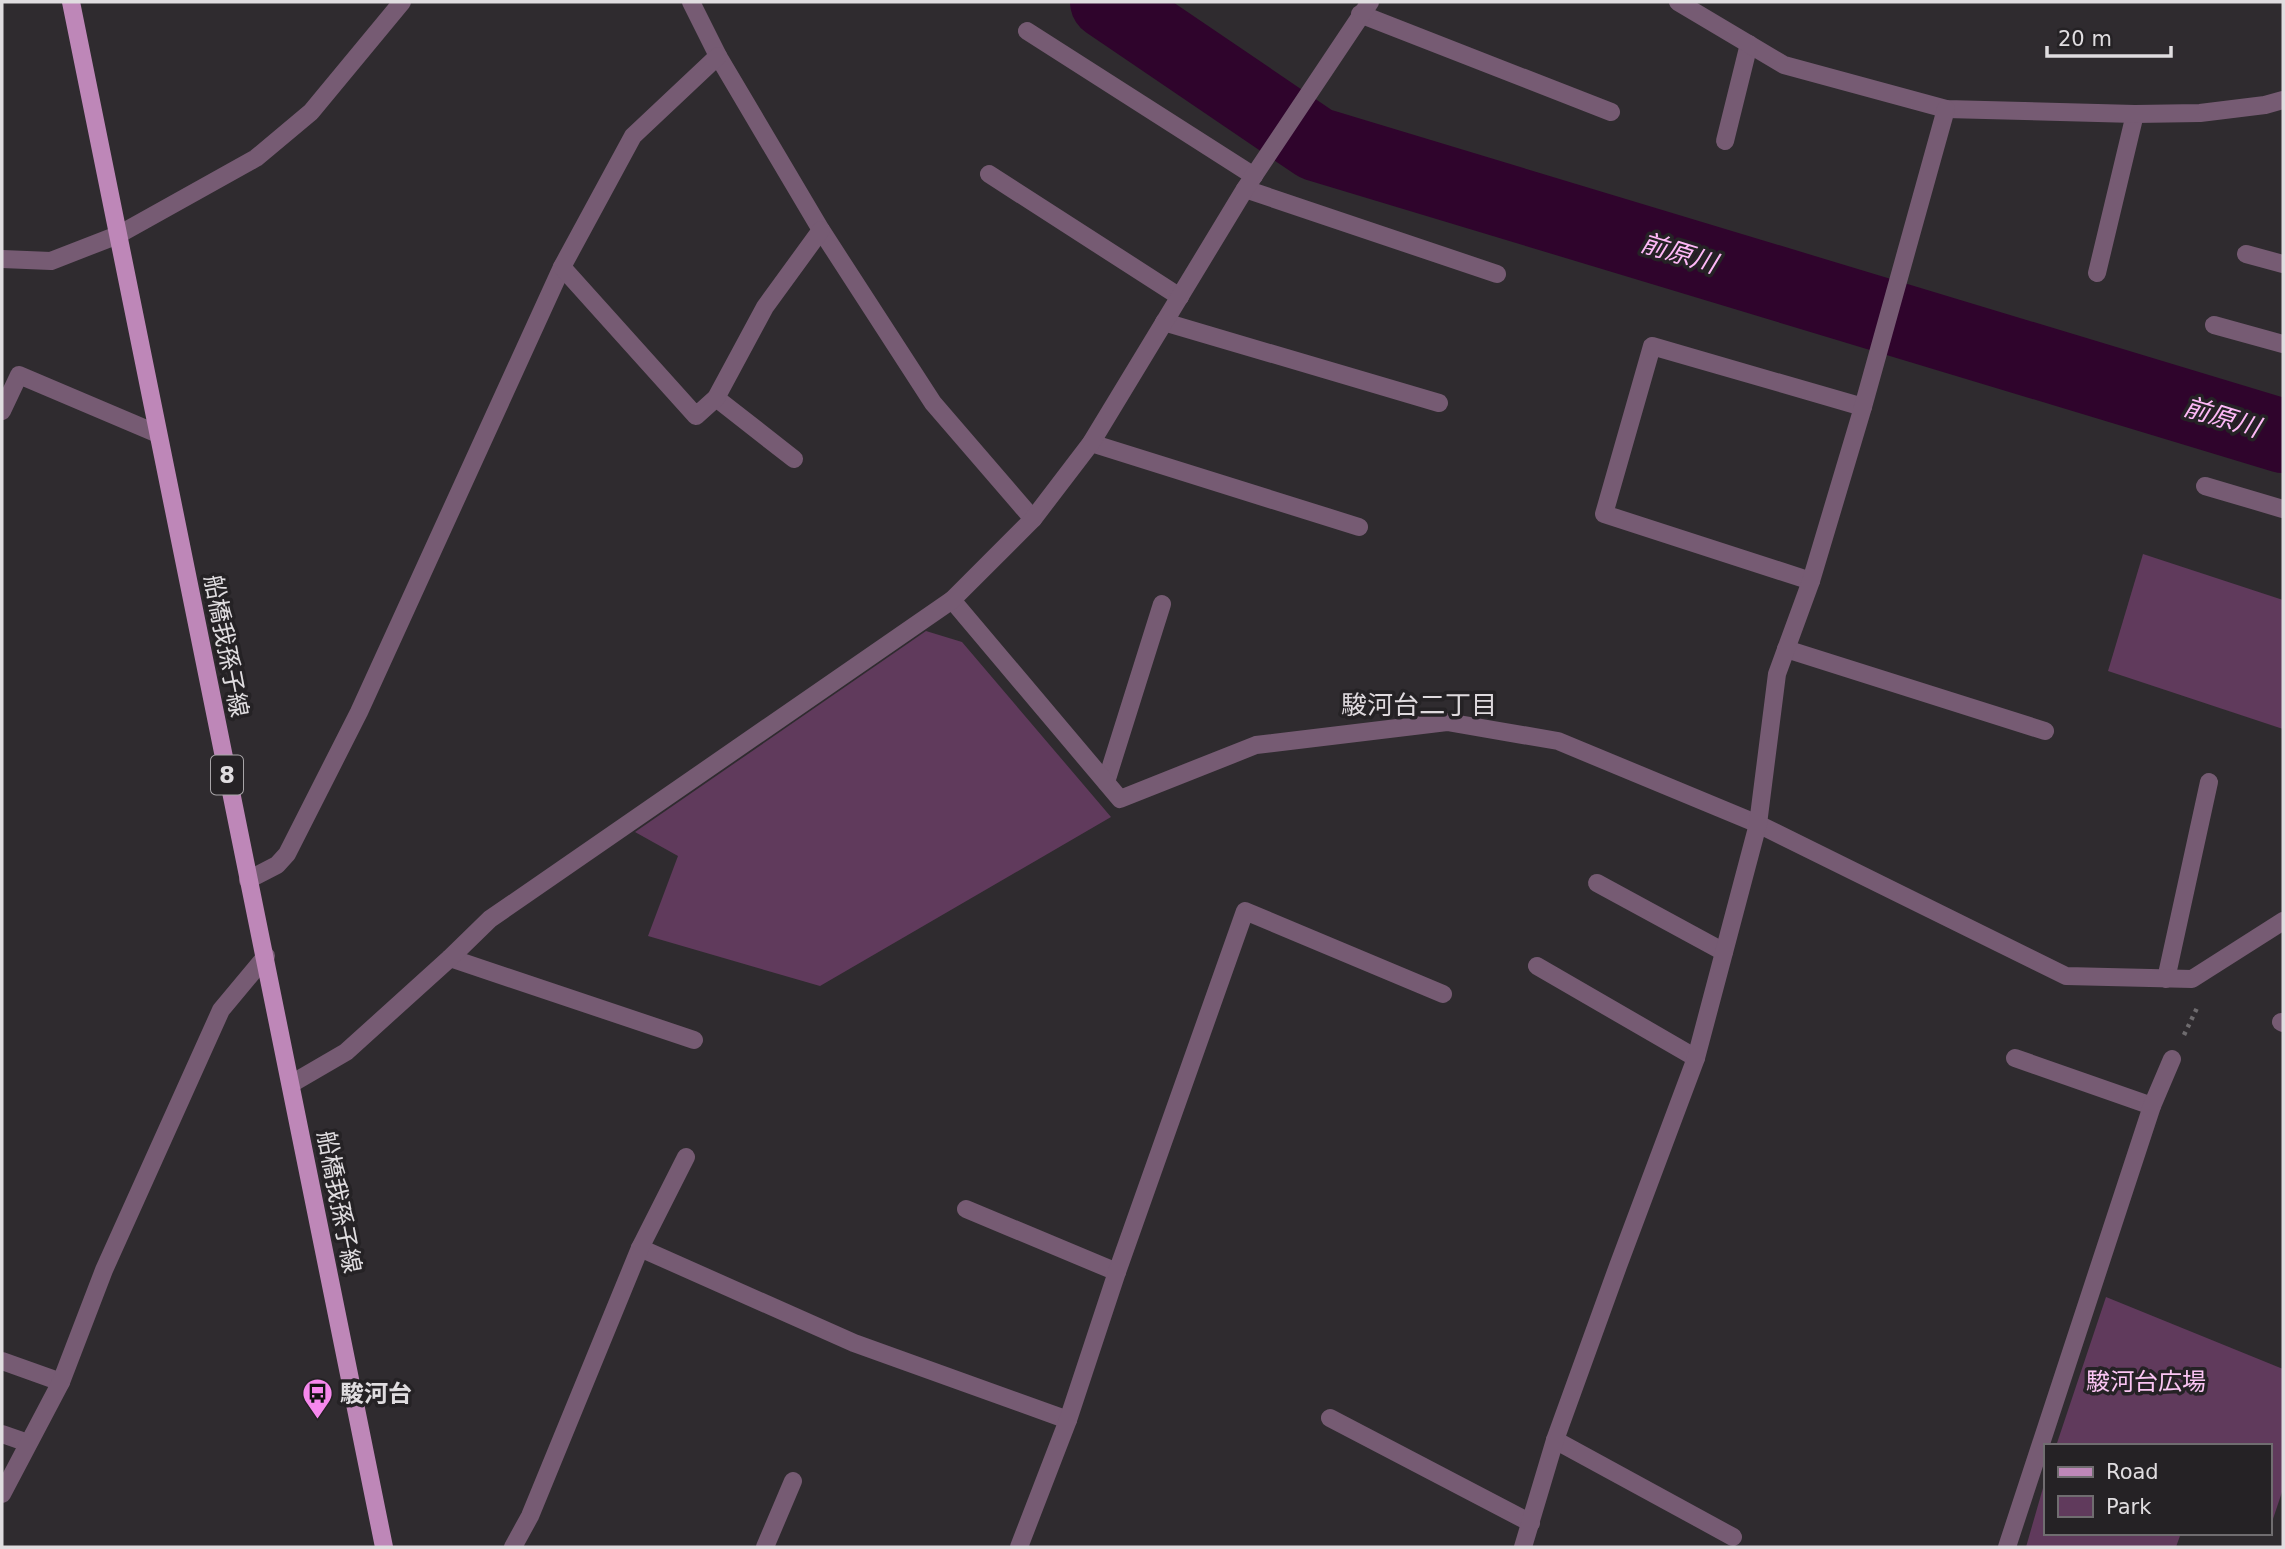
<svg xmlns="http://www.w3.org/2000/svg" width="2285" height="1549" viewBox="0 0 2285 1549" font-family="'DejaVu Sans','Noto Sans JP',sans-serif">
<rect width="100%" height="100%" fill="#2f2b2f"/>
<g fill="#603a5c">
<path d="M2143 554 2283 600V729L2108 671Z"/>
<path d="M926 631 962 642 1111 817 820 986 648 936 678 856 635 832Z"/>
<path d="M2106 1297 2283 1369V1489L2270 1528 2269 1446H2056Z"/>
<path d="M2045 1481V1533H2181L2176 1547H2026Z"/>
</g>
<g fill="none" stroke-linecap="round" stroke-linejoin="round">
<path stroke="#2f042c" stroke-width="74" d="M1107 2 1316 144 2283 436"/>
<path stroke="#6e6b6e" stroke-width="4.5" stroke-dasharray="3.5 5" stroke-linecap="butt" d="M2184 1035 2197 1008"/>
<g stroke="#765b73" stroke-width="18">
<path d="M1360 14 1611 112"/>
<path d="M1725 141 1749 44"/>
<path d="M1245 189 1497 274"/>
<path d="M2246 254 2283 264"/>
<path d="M2097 273 2135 114"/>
<path d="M1164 322 1439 403"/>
<path d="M2214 325 2283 344"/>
<path d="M716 398 794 459"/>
<path d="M1091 443 1359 527"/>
<path d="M2205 486 2283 509"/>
<path d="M1811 581 1604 514 1652 346 1863 407"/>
<path d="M1786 649 2045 731"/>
<path d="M1106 782 1162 604"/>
<path d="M248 880 277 865 287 854 359 712 562 267"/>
<path d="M1597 883 1724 952"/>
<path d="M450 958 694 1040"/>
<path d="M1537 966 1696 1058"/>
<path d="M2166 979 2209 782"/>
<path d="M2281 1022 2283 1023"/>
<path d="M2015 1058 2152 1106"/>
<path d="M966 1209 1117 1272"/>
<path d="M640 1248 854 1343 1068 1420"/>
<path d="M2 1361 61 1382"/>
<path d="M1330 1418 1531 1523"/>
<path d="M2 1434 28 1443"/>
<path d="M1555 1440 1733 1537"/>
<path d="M513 1547 530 1516 640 1248 686 1157"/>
</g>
<g stroke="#765b73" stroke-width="18">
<path d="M691 2 718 56 821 230 933 403 1033 519"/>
<path d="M1678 2 1784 65 1946 109 2135 114 2200 113 2265 105 2283 100"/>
<path d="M1027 31 1254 176"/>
<path d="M718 56 633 136 562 267 696 416 716 398 765 307 821 230"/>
<path d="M989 174 1180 297"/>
<path d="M2 259 51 261 118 235 256 158 311 112 402 2"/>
<path d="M2 411 19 375 158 434"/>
<path d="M952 600 1120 799 1256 745 1447 722 1558 741 1758 824 2066 976 2192 979 2283 921"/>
<path d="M291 1084 346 1052 450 958 490 919 952 600 1033 519 1091 443 1245 189 1370 2"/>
<path d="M2 1494 61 1382 104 1270 221 1010 266 956"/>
<path d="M765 1547 793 1481"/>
<path d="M1019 1547 1068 1420 1117 1272 1245 911 1443 994"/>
<path d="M1523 1547 1555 1440 1618 1266 1696 1058 1758 824 1777 674 1811 581 1863 407 1946 109"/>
<path d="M2007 1547 2152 1106 2172 1059"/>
</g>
<path stroke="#be87b8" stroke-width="18" d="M71 2 384 1547"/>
</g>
<defs>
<symbol id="bus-pin" viewBox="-11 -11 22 30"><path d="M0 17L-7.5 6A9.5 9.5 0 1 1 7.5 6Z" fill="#f688ed" stroke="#252225"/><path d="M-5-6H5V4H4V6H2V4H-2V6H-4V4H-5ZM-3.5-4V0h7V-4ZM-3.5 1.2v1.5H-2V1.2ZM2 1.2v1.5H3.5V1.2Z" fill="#111"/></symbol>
</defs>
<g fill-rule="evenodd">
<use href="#bus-pin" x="300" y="1376" width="35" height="47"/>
</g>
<g text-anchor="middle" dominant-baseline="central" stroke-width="7" stroke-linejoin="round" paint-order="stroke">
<rect fill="#252225" stroke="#a8a5a8" stroke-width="2" x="211" y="755.5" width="32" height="39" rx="5"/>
<g font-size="23" font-weight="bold" fill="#e0dde0">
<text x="227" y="775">8</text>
</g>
<g font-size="24" fill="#e0dde0" stroke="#252225">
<text transform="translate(226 646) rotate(79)">船橋我孫子線</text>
<text transform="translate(339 1202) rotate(79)">船橋我孫子線</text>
</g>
<g font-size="24" fill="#fac5f3" stroke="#252225">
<text x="2146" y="1382">駿河台広場</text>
</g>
<g font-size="24" font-weight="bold" fill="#e0dde0" stroke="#252225" text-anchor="start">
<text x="340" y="1394">駿河台</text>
</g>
<g font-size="26" font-style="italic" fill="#fdb8f6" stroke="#252225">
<text transform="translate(1679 253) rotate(17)">前原川</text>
<text transform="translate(2222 417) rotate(17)">前原川</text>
</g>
<g font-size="26" fill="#ded9dd" stroke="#252225">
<text x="1419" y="705">駿河台二丁目</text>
</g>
</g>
<rect width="2285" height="1549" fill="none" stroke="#e0dde0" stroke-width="7"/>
<rect x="2044" y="1444" width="228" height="91" fill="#252225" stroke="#706d70" stroke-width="2"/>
<rect x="2058" y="1467" width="35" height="10" fill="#be87b8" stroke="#706d70" stroke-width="2"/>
<text x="2106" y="1479" font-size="21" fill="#e0dde0">Road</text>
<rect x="2058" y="1496" width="35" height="21" fill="#603a5c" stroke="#706d70" stroke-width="2"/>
<text x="2106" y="1514" font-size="21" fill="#e0dde0">Park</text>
<path d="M2047 46v10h124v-10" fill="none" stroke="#e0dde0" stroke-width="3.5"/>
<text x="2058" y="46" font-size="21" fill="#e0dde0" stroke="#252225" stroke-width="5" paint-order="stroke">20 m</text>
</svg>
